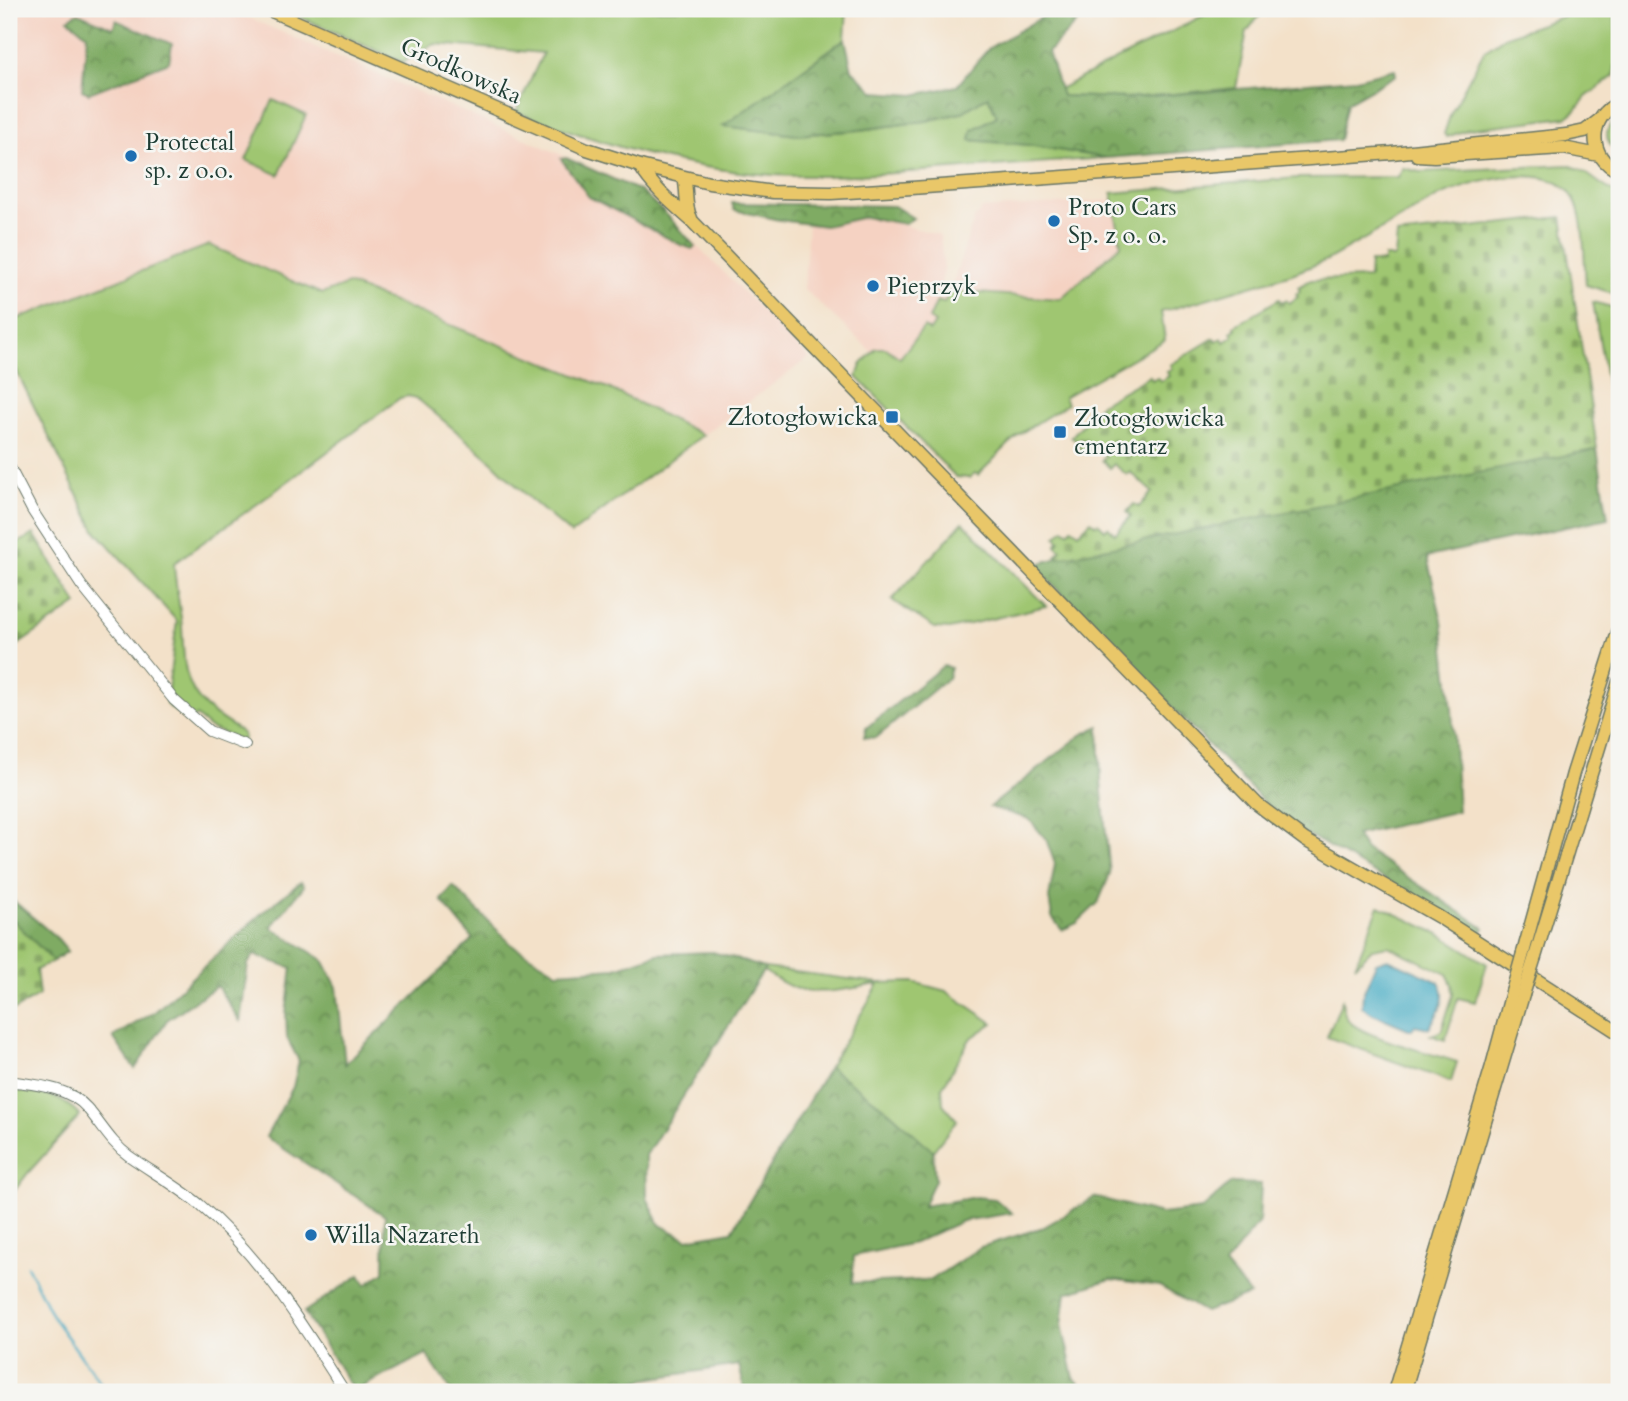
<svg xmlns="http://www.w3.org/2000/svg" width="1628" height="1401" viewBox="0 0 1628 1401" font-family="Cardo,serif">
<defs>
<pattern id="forest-crowns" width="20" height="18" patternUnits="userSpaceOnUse" patternTransform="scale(1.75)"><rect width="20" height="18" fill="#7fab63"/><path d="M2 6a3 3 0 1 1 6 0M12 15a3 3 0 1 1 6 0" fill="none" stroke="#678c52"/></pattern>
<pattern id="cemetery-stones" width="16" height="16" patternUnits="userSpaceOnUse" patternTransform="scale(1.75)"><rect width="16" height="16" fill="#9fc671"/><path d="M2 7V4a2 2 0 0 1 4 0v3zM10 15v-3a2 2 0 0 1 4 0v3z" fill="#81a25e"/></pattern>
</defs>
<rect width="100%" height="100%" fill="#f6f6f2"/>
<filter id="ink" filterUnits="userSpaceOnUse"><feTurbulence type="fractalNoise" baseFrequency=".0143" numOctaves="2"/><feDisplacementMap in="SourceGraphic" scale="14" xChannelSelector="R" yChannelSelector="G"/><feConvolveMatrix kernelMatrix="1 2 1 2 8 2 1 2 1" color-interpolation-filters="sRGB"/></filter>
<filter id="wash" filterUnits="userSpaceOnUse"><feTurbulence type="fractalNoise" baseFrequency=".00686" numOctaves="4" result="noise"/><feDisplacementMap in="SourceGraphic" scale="28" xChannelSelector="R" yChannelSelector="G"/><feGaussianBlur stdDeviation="1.57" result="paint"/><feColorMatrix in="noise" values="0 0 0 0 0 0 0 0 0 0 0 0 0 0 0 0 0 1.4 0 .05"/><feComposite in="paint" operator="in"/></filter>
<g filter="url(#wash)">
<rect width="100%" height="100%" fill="#f3e1c9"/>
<g fill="#f5d2c2">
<path d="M9 9H229L628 184 652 201 809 358 703 435 608 388 348 284 322 294 209 245 9 322Z"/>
<path d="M1114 200 1121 245 1060 299 950 291 974 219 982 209Z"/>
<path d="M857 219H879L940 235 944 270 939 292 947 294 944 303 937 302 929 319 935 323 930 331 924 327 900 359 885 348H876L872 352 804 289 808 224 826 225Z"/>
</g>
<g fill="#9fc671" stroke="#5f8252" stroke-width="2">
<path d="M282 9H847L845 39 724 126 797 135 860 130 926 121 961 113 988 96 997 116 973 130 970 140 1028 145 1106 158C1050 162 993 166 937 170 868 175 799 180 731 171 655 161 588 138 516 112L543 53 435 44 403 62Z"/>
<path d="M1216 9H1265L1247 31 1236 88 1129 98 1062 96 1059 89Z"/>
<path d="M1584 9H1615L1617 55 1614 76 1586 97 1576 110 1567 117 1469 129 1447 137 1444 134 1451 113 1484 51 1504 37Z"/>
<path d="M273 100 306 115 279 175 246 160Z"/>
<path d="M1619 117V155C1604 142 1602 129 1619 117Z"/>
<path d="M1568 165C1588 170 1600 187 1619 194V245L1612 274 1619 295 1586 285C1584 262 1585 227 1577 205 1559 156 1475 181 1440 196L1327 260 1292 274 1161 312 1165 340 1064 397 1067 404 1018 435 978 475 975 473 969 478 956 477 857 377 861 365 876 348H886L900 358 924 327 930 331 935 323 929 319 937 301 944 303 950 291 1060 299 1121 245 1112 193 1297 178 1398 177 1403 168 1420 172Z"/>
<path d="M209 245 322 294 348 284 608 388 703 435 571 534 530 499 487 457 419 400 409 396 400 398 260 502 174 563C175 585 180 605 182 627 184 655 182 680 202 703 212 715 229 723 241 732L244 737 243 741 210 728 196 716 188 721 166 704 177 621 95 530 9 356V322Z"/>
<path d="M1593 302 1619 309V456Z"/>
<path d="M963 522 1046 606 949 629 935 628 892 600Z"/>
<path d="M1379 906 1441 935 1487 964 1475 1002 1458 998 1445 1040 1431 1035 1441 1032 1453 995 1452 984 1447 974 1388 946 1372 949 1355 966Z"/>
<path d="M765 968 879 983 913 982 946 991 993 1023 970 1039 942 1088 943 1104 957 1120 933 1151 890 1112 829 1067 879 984C851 988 819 997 792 987 782 983 772 976 763 971Z"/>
<path d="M1342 1000C1343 1007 1344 1016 1349 1021 1363 1037 1434 1054 1457 1062L1451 1082 1327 1037Z"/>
<path d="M9 1089C40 1095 56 1091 80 1115L28 1173 9 1198Z"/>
</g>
<g fill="url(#forest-crowns)" stroke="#4f744c" stroke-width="2">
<path d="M1056 9H1082L1085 14 1048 52 1062 96 1129 98 1356 79 1395 69 1396 75 1347 103 1339 140 1106 158 1028 145 970 140 972 130 997 116 988 96 961 113 926 121 860 130 797 135 723 126 845 39 852 70 875 92 914 95 957 86 989 48Z"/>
<path d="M78 13 113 28 116 20 172 44 169 62 89 93 82 90 87 35 68 19Z"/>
<path d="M566 158 640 191 665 213 695 246 693 249 681 245 589 197 561 159Z"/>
<path d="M732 203 894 206 913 218 905 224 865 217 825 226 779 220 734 210Z"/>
<path d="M1597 449 1608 518 1427 557 1442 621 1452 709 1458 811 1356 835 1365 849 1484 928 1480 934 1303 832 1265 803 1034 565 1058 558Z"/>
<path d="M943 666 951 668 948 678 876 738 864 737 866 728Z"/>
<path d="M1099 726 1101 782 1110 874 1098 903 1077 923 1062 930 1052 917 1049 898 1055 864 1046 839 1029 819 990 807 1081 735Z"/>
<path d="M301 882 304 886 271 927 323 960 337 987 345 1064 473 939 441 900 453 886 512 945 557 972 616 968 658 954 713 952 765 968 646 1155 647 1198 660 1225 687 1239 732 1231 829 1067 890 1112 933 1151 935 1180 923 1206 976 1197 995 1199 1012 1213 962 1221 914 1243 854 1256 852 1283 931 1280 981 1247 1044 1227 1095 1197 1161 1214 1202 1209 1231 1183 1261 1184 1259 1222 1225 1265 1250 1295 1205 1312 1159 1286 1111 1279 1066 1293 1062 1325 1074 1378 1088 1392H745L739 1365 594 1387V1392H452L426 1354 354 1391 304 1312 360 1275 366 1285 384 1272 385 1216 266 1137 293 1087 299 1061 287 1038 286 1013 292 968 254 955 248 964 240 1021 217 986 167 1020 135 1069 113 1037 156 1011 263 912Z"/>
<path d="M9 897 58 939 68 951 53 961 9 916Z"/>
</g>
<g fill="url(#cemetery-stones)" stroke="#5f8252" stroke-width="2">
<path d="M1562 217 1597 449 1058 558 1056 556 1061 550 1056 545 1060 541 1056 537 1064 529 1068 532 1072 528 1079 533 1091 521 1096 525 1098 523 1105 530 1108 527 1115 534 1131 516 1127 512 1134 504 1139 507 1152 492 1130 472 1127 475 1114 464 1110 468 1102 460 1106 456 1095 446 1087 454 1078 447 1083 441 1080 438 1077 441 1071 437 1102 403 1150 376 1152 380 1157 377 1160 381 1169 376 1167 372 1172 369 1170 365 1214 338 1216 341 1222 338 1224 342 1233 336 1231 332 1236 329 1234 326 1279 299 1281 302 1286 300 1289 303 1298 297 1296 294 1300 291 1298 287 1311 280 1369 278 1370 262H1384V257H1395L1397 235Z"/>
<path d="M34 534 77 604 9 651V548Z"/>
<path d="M9 916 53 961 36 970 39 995 9 1013Z"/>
</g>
<path fill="#44aac3" stroke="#32747c" stroke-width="2" d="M1388 959 1439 982C1450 996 1437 1015 1429 1028L1415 1025 1411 1030 1373 1014 1362 1007 1363 994 1376 963Z"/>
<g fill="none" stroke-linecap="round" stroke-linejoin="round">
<path stroke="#44aac3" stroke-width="2.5" d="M27 1265 52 1316 107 1392"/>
</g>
</g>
<g filter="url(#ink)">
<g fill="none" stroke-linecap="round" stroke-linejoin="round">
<defs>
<g id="minor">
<path d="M9 466 32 510 81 585 174 700 209 731 245 745"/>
<path d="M9 1081C35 1085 68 1086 87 1108 101 1124 111 1143 129 1156 152 1172 177 1186 199 1204 262 1258 301 1323 345 1392"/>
</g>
<g id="major">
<path d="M267 9 587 149 640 166 709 183 773 192 831 193 898 189 1392 153 1566 135 1585 131 1598 121"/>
<path d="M1619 103C1588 116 1587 158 1619 171"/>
<path d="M1417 155 1434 156 1563 148 1599 155"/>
<path d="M640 166C653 188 674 205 693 222L1257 804 1305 840 1439 917 1619 1033"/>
<path d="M684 178C688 192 684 205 691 218"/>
<path d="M1523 953 1573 773 1619 629"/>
<path d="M1535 957 1619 682"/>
<path d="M1394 1392 1492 1066 1512 992"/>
<path d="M1404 1392 1523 995"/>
</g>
</defs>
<use href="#minor" stroke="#697668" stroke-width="12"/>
<use href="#major" stroke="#697668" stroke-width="15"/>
<use href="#minor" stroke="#fff" stroke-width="10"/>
<use href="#major" stroke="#e9c769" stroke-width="12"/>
<defs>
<g id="major-bridge">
<path d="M1512 992 1523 953"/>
<path d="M1523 995 1535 957"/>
</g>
</defs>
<use href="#major-bridge" stroke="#697668" stroke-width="15" stroke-linecap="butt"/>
<use href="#major-bridge" stroke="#e9c769" stroke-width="12"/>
</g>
</g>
<g fill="#1f6fb2" stroke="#f6f6f2" stroke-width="2.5">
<circle cx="131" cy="156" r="7"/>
<circle cx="1054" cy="221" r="7"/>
<circle cx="873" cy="286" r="7"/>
<rect x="885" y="410" width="14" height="14" rx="3.5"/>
<rect x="1053" y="425" width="14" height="14" rx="3.5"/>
<circle cx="311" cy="1235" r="7"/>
</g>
<g text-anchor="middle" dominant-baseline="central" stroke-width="5" stroke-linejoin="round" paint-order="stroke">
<g font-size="24" fill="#1f3d34" stroke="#f6f6f2">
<text transform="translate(461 71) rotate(24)">Grodkowska</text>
</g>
<g font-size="24" fill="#1f3d34" stroke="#f6f6f2" text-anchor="start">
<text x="145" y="142">Protectal<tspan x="145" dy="28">sp. z o.o.</tspan></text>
<text x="1068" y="207">Proto Cars<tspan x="1068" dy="28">Sp. z o. o.</tspan></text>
<text x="887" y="286">Pieprzyk</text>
<text x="878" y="417" text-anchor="end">Złotogłowicka</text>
<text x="1074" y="418">Złotogłowicka<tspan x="1074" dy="28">cmentarz</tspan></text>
<text x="325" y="1235">Willa Nazareth</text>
</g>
</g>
<rect width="1628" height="1401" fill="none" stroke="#f6f6f2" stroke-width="35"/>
</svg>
